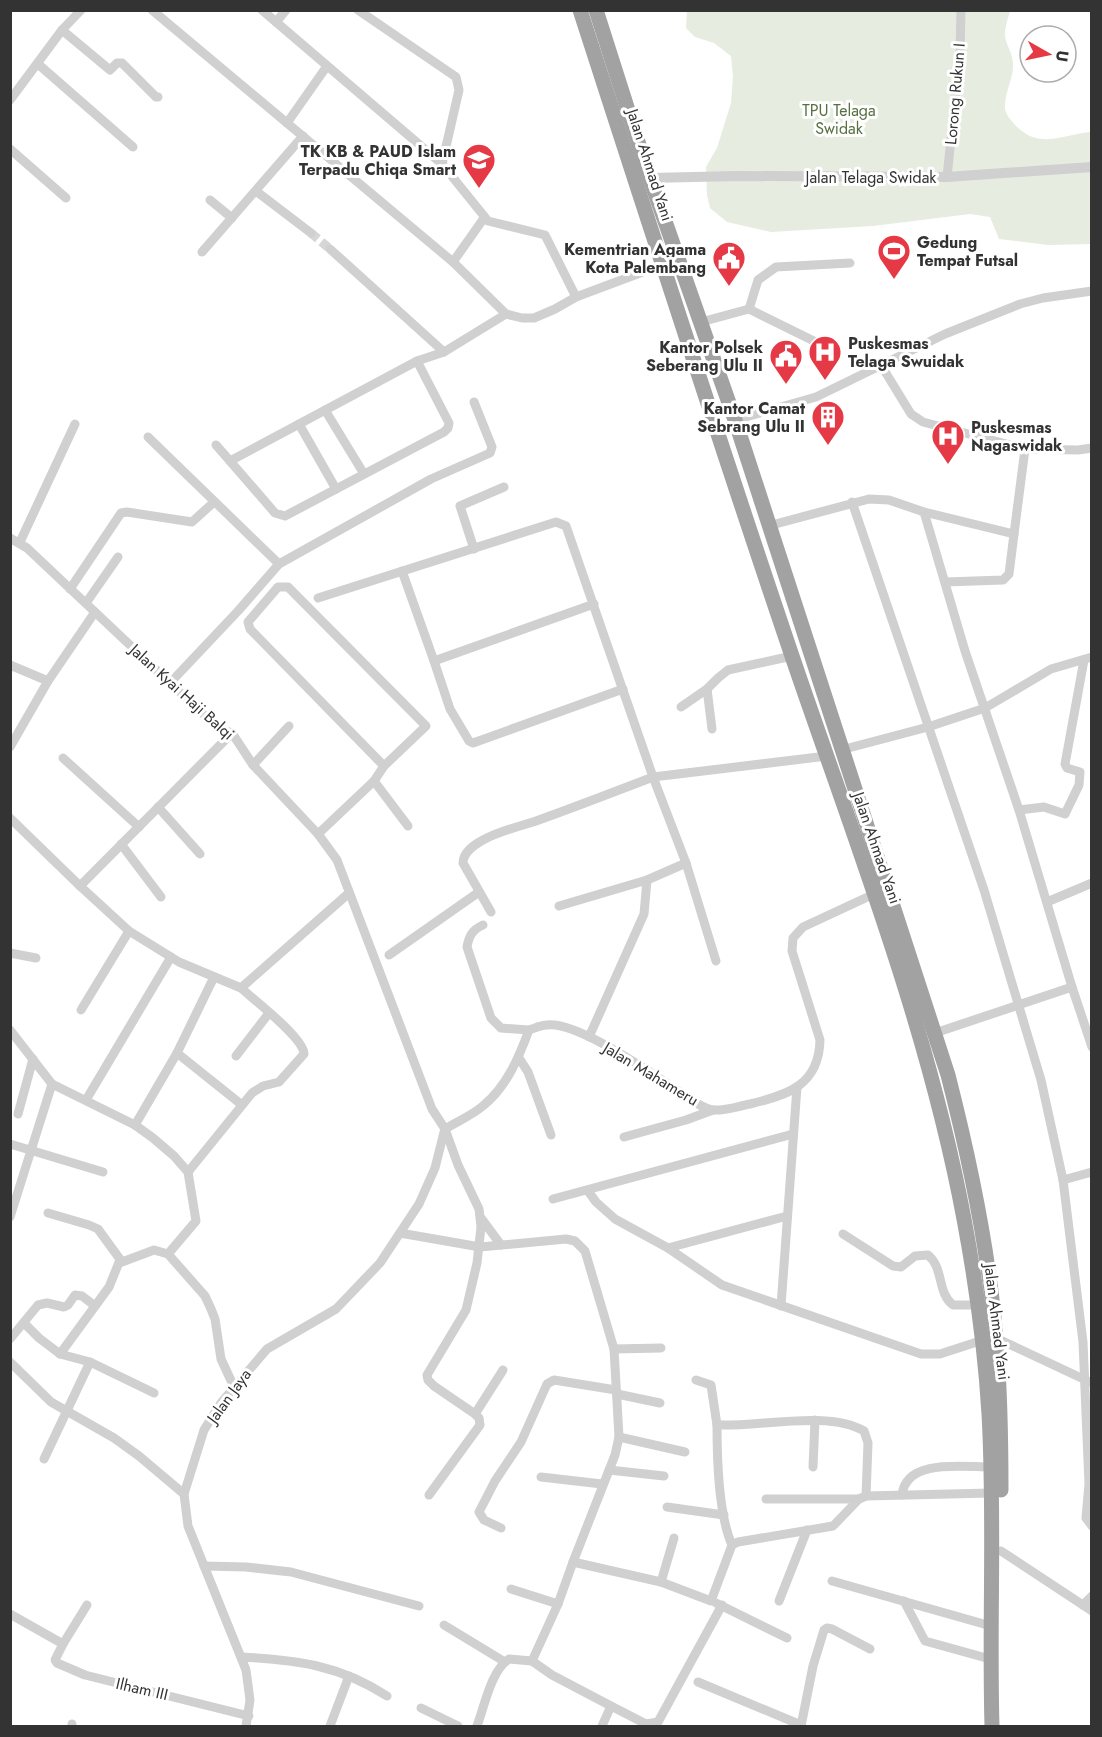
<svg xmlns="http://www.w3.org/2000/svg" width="1102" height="1737" viewBox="0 0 1102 1737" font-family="Jost,sans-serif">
<rect width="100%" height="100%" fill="#fff"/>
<path fill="#e6ecdf" d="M687 11H1010C1008 19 1004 29 1005 37 1007 46 1013 55 1013 64 1014 77 1004 93 1005 109 1006 115 1011 120 1015 125 1040 150 1060 135 1091 132V244L1048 245 999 239 990 217 970 214 873 226 771 232 727 222 710 208 707 195 706 167 717 148 731 103 733 76 731 56 714 43 695 37 686 28Z"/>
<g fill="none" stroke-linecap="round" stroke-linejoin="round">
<path stroke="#d6d6d6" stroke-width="9" stroke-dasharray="9 4.5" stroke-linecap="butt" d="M311 233 330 249"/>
<g stroke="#d0d0d0" stroke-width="9">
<path d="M152 10 453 262 506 314 522 318H534L555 309 576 297 664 264"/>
<path d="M262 10 442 164 488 221 545 235 576 297"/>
<path d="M358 10 456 77 459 90 442 164"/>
<path d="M276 22 286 10"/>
<path d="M62 30 110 70 117 63H122L156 97H158"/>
<path d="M38 64 133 147"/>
<path d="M10 100 62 30 81 10"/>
<path d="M287 123 327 66"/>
<path d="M10 149 66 198"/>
<path d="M947 177 960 54 961 10"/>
<path d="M256 191 311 233"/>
<path d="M210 200 232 218"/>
<path d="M330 249 444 352"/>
<path d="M202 252 303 136"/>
<path d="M453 262 484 218"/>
<path d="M749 309 828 348"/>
<path d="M701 322 749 309 758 280 776 267 850 263"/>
<path d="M881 365 911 414 923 422 1025 449 1078 450 1092 448"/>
<path d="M325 410 364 474"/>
<path d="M735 420 816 397 945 334 1020 304 1043 298 1092 291"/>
<path d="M299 424 336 489"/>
<path d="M148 437 279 564"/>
<path d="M216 445 230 461 417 361 444 352 506 314"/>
<path d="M230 461 275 513 285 516 444 432 448 428 449 423 417 361"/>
<path d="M852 502 984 890 1041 1080 1063 1180 1083 1342 1089 1484 1086 1518 1092 1526"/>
<path d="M924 512 1014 534 1025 449"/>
<path d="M768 526 869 499 889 500 924 512 965 651 1019 810 1072 987 1092 1047"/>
<path d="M10 538 27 548 218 728 232 733 253 765 318 834 337 860 432 1109 445 1129 458 1165 479 1209 481 1227 477 1263 466 1310 427 1375 428 1380 434 1386 475 1414 479 1418 480 1425 429 1495"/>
<path d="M20 542 75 424"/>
<path d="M474 549 460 506 504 487"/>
<path d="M402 571 434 661 594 604"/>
<path d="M945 582 1003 580 1009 574 1014 534"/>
<path d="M70 589 121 513 127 512 192 522 214 502"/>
<path d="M318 598 556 522 566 526 653 777C614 792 575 807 536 821 518 827 499 831 483 840 474 845 463 852 463 863L491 912"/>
<path d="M86 603 118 557"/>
<path d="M434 661 450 709 469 741 473 743 623 689"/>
<path d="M10 665 48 681 10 747"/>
<path d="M48 681 95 612"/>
<path d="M170 683 238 611 279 564 431 479 490 453 492 447 474 402"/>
<path d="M707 689 712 729"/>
<path d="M681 707 707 689 718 678 728 670 792 656"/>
<path d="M841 750 928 727 985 708 1051 669 1092 657"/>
<path d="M63 758 139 827"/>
<path d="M253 765 289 726"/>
<path d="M374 781 408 826"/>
<path d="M158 807 200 854"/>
<path d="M1019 810 1044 807 1065 814 1079 785 1080 772 1067 768 1065 764 1084 660"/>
<path d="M10 818 80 886 232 733"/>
<path d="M318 834 374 781 384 766 426 726 288 587H278L248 622 250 629 384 766"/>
<path d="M121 844 161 897"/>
<path d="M80 886 129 931 179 962 241 988 349 893"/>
<path d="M1047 902 1092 883"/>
<path d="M559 906 647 880"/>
<path d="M483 925C472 930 469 936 467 947L491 1018 501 1028 529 1030"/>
<path d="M10 953 36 958"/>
<path d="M389 955 479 892"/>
<path d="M716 961 686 863 653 777 827 756"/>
<path d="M81 1010 129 931"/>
<path d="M10 1030 52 1084 135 1125 153 1138 174 1156 188 1172 196 1221 168 1254"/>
<path d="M935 1033 1072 987"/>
<path d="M589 1037 644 914 647 880 686 863"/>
<path d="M177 1053 242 1105"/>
<path d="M236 1056 269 1013"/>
<path d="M519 1058 528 1072 551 1135"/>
<path d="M86 1100 171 957"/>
<path d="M18 1114 33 1059"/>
<path d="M135 1125 177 1053 214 977"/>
<path d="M445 1129C458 1121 473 1115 484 1105 507 1086 519 1057 529 1030 535 1028 541 1025 547 1025 577 1021 651 1073 677 1090 687 1097 701 1108 713 1110 724 1111 739 1106 750 1104 788 1095 819 1085 820 1040L792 951 793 938 803 927 874 894"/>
<path d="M624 1137 686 1120 713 1110"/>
<path d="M10 1144 103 1172"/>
<path d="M188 1172 252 1093 263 1086 279 1082 304 1054C304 1038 254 1000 241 988"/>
<path d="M1063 1180 1092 1172"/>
<path d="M588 1191 596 1202 615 1219 668 1248 722 1285 921 1354H940L983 1340"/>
<path d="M553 1199 793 1134"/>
<path d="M48 1213 89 1225 98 1229 122 1262 154 1250 168 1254 205 1296 211 1309 215 1319 221 1359 234 1387"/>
<path d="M10 1217 52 1084"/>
<path d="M481 1218 501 1245"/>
<path d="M400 1233 480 1247 566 1239 575 1241 585 1251 614 1349 619 1437 615 1455 573 1562"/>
<path d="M843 1234 893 1266 901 1267 915 1256 928 1255C944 1268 937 1293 953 1305H978"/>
<path d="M668 1248 787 1216"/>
<path d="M781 1306 797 1087"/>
<path d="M24 1323 39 1338 60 1354 90 1362"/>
<path d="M996 1338 1092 1383"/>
<path d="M10 1339 38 1305 47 1303 64 1307 68 1305 75 1295 82 1296 95 1306"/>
<path d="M614 1349 661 1348"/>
<path d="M60 1354 101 1298 109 1287 120 1260"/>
<path d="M10 1362 51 1402 114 1438 139 1456 184 1494"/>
<path d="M696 1380 711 1385 717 1425C759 1427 828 1410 864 1431L868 1443 866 1496"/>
<path d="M617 1394 660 1403"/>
<path d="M475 1414 503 1370"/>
<path d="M717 1425C717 1457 719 1516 732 1545"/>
<path d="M619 1437 685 1452"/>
<path d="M44 1459 90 1362 154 1393"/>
<path d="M813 1467 815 1420"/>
<path d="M609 1470 664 1476"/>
<path d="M541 1477 602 1484"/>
<path d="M902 1495C906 1458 963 1467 990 1467"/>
<path d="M766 1499H859"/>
<path d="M667 1507 724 1515"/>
<path d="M501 1528 484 1520 479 1512 495 1481 521 1442 547 1384 554 1380 616 1390"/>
<path d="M1001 1551 1092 1611"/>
<path d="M204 1566 246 1567 291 1572 419 1606"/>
<path d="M832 1581 991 1626"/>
<path d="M661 1582 674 1538"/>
<path d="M511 1589 558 1604"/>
<path d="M779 1601 807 1530"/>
<path d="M904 1601 925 1641 990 1659"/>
<path d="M716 1603 787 1638"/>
<path d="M87 1605 63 1644 55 1660 57 1663 85 1675 249 1716"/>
<path d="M1083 1605 1092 1596"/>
<path d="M10 1614 63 1644"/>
<path d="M444 1625 505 1662"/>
<path d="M242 1657C297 1660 339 1665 387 1696"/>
<path d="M532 1661 552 1675 611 1706"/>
<path d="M698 1682 801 1725"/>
<path d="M421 1708 458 1726"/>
<path d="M72 1726V1724"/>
<path d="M246 1726 250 1700 246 1670 188 1526 184 1494 204 1430 221 1403 267 1349 336 1309 380 1263 419 1204 435 1168 444 1132"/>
<path d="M330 1726 349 1676"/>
<path d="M477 1726C484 1708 491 1670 509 1659L532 1661 558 1604 573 1562 661 1582 711 1601 732 1545 738 1542 833 1526 859 1499 866 1496 991 1493"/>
<path d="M602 1726 611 1706 646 1724 658 1722 722 1605"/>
<path d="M801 1726 813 1666 824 1630 827 1628 832 1629 870 1649"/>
</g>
<path stroke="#d0d0d0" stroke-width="10" d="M650 178 737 176 947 177 1092 167"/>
<g stroke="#a2a2a2" stroke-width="15">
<path d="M580 10C650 226 719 441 792 656 855 841 928 1026 964 1219 976 1283 985 1348 989 1414 995 1518 989 1622 992 1726"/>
<path d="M596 10 648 173 735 420 948 1075C970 1161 989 1251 996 1339 1000 1389 1001 1439 1001 1490"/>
</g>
</g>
<defs>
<symbol id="school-pin" viewBox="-11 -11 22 30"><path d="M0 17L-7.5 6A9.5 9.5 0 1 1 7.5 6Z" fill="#e63946" stroke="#fff"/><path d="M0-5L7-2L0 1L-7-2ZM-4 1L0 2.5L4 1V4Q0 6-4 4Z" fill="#fff"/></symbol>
<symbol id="stadium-pin" viewBox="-11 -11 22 30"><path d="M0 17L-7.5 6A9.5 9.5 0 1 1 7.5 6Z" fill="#e63946" stroke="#fff"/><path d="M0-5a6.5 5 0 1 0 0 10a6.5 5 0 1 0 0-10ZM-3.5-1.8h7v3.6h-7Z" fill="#fff"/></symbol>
<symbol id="civic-pin" viewBox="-11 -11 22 30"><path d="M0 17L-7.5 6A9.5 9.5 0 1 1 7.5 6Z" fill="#e63946" stroke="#fff"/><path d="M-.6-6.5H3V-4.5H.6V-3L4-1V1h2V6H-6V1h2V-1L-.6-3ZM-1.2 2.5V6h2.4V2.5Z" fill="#fff"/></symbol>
<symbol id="hospital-pin" viewBox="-11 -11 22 30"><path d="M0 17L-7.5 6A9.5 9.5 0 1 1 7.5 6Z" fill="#e63946" stroke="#fff"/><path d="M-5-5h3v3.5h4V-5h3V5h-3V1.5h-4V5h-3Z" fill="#fff"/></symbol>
<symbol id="building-pin" viewBox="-11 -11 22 30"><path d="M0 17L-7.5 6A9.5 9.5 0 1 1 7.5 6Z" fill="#e63946" stroke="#fff"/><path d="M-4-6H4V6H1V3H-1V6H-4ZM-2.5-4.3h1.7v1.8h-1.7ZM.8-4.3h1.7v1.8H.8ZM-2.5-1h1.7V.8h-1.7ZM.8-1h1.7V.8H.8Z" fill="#fff"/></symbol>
</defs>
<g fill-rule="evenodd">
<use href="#school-pin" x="460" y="141" width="38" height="52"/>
<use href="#stadium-pin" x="875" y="232" width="38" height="52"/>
<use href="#civic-pin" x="710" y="239" width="38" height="52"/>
<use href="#hospital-pin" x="806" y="333" width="38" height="52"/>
<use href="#civic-pin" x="767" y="337" width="38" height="52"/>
<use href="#building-pin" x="809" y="398" width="38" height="52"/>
<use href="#hospital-pin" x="929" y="417" width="38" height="52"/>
</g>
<g text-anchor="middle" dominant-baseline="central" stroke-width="6" stroke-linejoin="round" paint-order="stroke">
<g font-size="16" fill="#333" stroke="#fff">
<text transform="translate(955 94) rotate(-85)">Lorong Rukun I</text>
<text transform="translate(650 165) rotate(72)">Jalan Ahmad Yani</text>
<text x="871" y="177">Jalan Telaga Swidak</text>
<text transform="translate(182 692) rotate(42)">Jalan Kyai Haji Balqi</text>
<text transform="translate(877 848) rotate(71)">Jalan Ahmad Yani</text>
<text transform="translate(651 1074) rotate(31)">Jalan Mahameru</text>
<text transform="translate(997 1322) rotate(83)">Jalan Ahmad Yani</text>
<text transform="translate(229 1396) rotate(-54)">Jalan Jaya</text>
<text transform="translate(142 1689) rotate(13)">Ilham III</text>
</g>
<g font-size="16" fill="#56703f" stroke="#fff">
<text x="839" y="110">TPU Telaga<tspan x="839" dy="18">Swidak</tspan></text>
</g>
<g font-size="16" font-weight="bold" fill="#333" stroke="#fff" text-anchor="end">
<text x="456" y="151">TK KB &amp; PAUD Islam<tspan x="456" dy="18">Terpadu Chiqa Smart</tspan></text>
<text x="917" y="242" text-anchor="start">Gedung<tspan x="917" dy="18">Tempat Futsal</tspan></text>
<text x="706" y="249">Kementrian Agama<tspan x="706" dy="18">Kota Palembang</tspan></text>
<text x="848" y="343" text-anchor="start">Puskesmas<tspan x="848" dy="18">Telaga Swuidak</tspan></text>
<text x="763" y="347">Kantor Polsek<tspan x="763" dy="18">Seberang Ulu II</tspan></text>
<text x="805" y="408">Kantor Camat<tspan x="805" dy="18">Sebrang Ulu II</tspan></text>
<text x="971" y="427" text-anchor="start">Puskesmas<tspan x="971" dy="18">Nagaswidak</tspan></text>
</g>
</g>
<rect width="1102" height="1737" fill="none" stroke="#333333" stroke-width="24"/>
<g transform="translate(1048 54) rotate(99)"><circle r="28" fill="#ffffff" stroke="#adadad" stroke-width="1.5"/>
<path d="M0-4.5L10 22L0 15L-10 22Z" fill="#e63946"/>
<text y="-9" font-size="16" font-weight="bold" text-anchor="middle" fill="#333333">U</text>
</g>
</svg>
